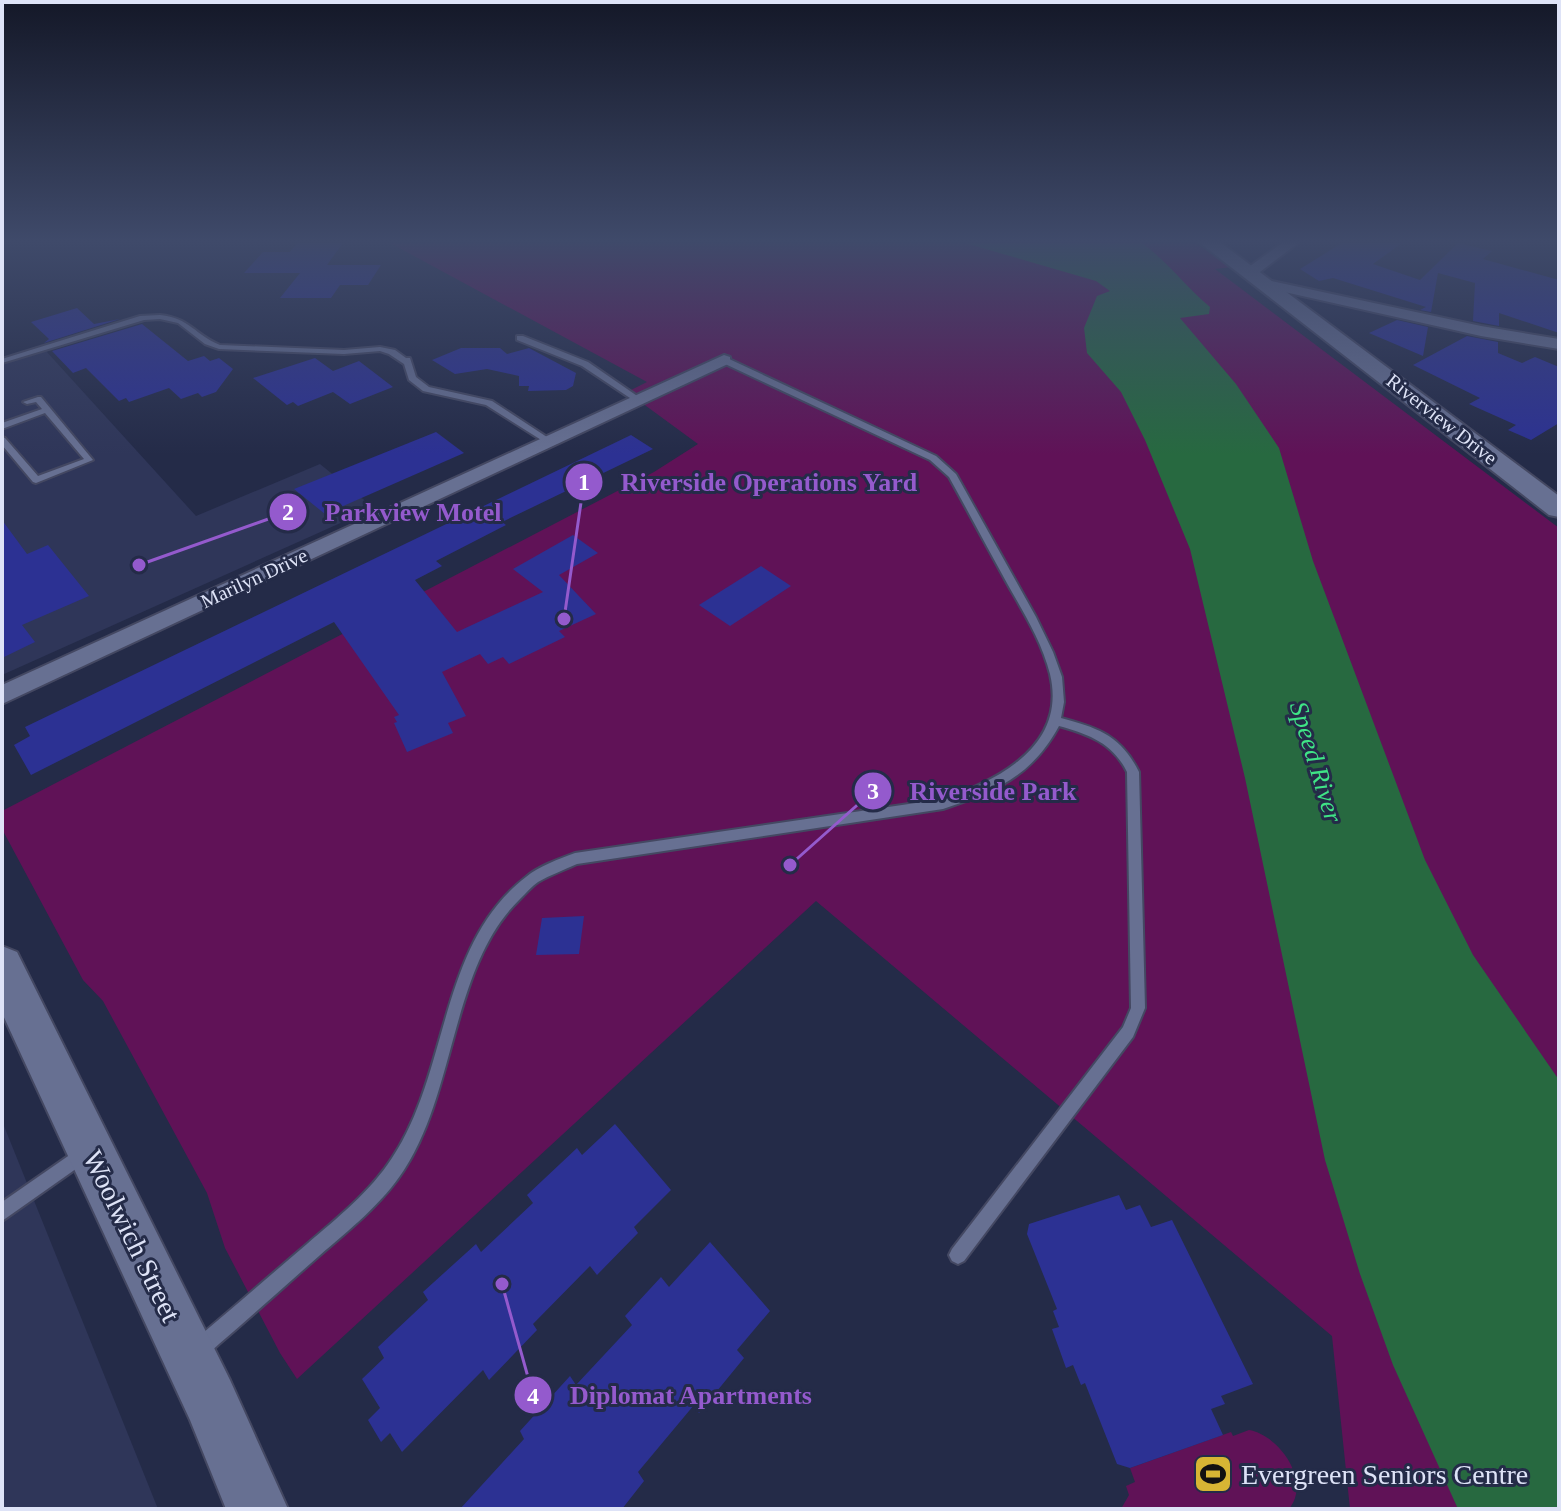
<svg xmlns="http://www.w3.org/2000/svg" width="1561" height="1511" viewBox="0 0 1561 1511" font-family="'Times New Roman',serif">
<rect width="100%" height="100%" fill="#242b48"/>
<g fill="#2f3659">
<path d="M46 351 196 516 320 464 374 508 2 675V364Z"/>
<path d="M2 1121 158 1509H2Z"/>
</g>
<g fill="#601257">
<path d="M390 243H1195L1231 267 1215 269 1559 528V1509H1350L1332 1336 816 901 297 1379 280 1353 225 1248 207 1193 103 1001 83 980 2 829V811L654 472 698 444 627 392 647 382Z"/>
<path d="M1249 1430C1279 1435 1312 1481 1289 1509H1121L1129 1495 1126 1486 1135 1482 1130 1468 1231 1432 1233 1436Z"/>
</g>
<path fill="#276940" d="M965 243H1142C1167 261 1186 287 1210 307L1209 314 1180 318 1236 384 1279 448 1313 561 1425 860 1473 955 1559 1080V1509H1458L1393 1365 1360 1274 1325 1160 1245 778 1190 549 1145 440 1121 392 1087 353 1084 328 1097 296 1110 291 1096 281Z"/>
<g fill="#2c3193">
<path d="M297 243H343L327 265H381L368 285H340L331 298H280L300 273H244L263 252H290Z"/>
<path d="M1342 243H1402L1373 264 1420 280 1458 243 1492 251 1483 259 1559 280V333L1499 313V326L1473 321 1475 283 1438 273 1431 312 1420 310 1426 307 1333 278 1319 281 1300 269Z"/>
<path d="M77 308 94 324 120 319 44 343 49 339 31 322Z"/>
<path d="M1397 320 1428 327 1423 356 1369 333Z"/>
<path d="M142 324 188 361 204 356 210 361 219 358 233 369 216 392 202 397 198 393 181 399 169 388 129 402 126 398 119 401 86 368 73 373 52 351Z"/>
<path d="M1467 336 1498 342V353L1522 363 1535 357 1559 367V423L1531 440 1508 430 1516 425 1469 404 1480 398 1413 365Z"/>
<path d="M461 348H500L507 354 529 348 576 373 573 386 566 390 528 391 529 386H519V376L487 369 455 374 432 360Z"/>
<path d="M315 358 333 371 359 361 393 387 350 404 333 392 298 406 293 402 287 405 253 378Z"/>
<path d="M436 432 464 453 325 514 294 489Z"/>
<path d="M631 435 653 449 502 522 506 525 436 561 442 566 415 580 457 632 543 592 513 569 573 535 598 553 559 575 596 614 559 631 565 637 509 664 503 657 488 664 480 654 442 672 466 716 448 723 453 733 407 752 394 723 397 722 394 717 399 715 334 622 31 775 14 745 30 736 25 727Z"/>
<path d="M2 520 27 554 48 545 89 596 22 625 35 642 2 658Z"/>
<path d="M761 566 791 586 730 626 699 605Z"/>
<path d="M584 916 579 954 536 955 542 918Z"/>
<path d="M615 1124 671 1190 634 1227 638 1233 597 1275 590 1266 533 1324 537 1330 489 1380 483 1370 402 1452 390 1433 381 1442 368 1420 380 1408 362 1379 384 1358 378 1347 428 1300 423 1292 476 1244 481 1252 533 1203 527 1195 577 1148 582 1155Z"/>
<path d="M1119 1195 1126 1210 1140 1205 1151 1227 1172 1220 1253 1384 1221 1396 1225 1404 1211 1409 1223 1435 1130 1468 1117 1464 1085 1383 1081 1385 1073 1365 1066 1368 1052 1329 1059 1327 1053 1311 1057 1309 1027 1234 1029 1224Z"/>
<path d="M710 1242 770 1311 737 1350 744 1358 699 1413 694 1405 638 1472 644 1481 622 1509H460L524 1439 520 1431 570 1376 576 1385 632 1325 625 1316 661 1277 669 1287Z"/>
</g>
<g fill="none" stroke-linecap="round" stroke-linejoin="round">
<defs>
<g id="lane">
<path d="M160 315C190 318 195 335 220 345L344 350 380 347 395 350 406 358H410L416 377 429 387 492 401 553 441 546 443 486 405 423 391 409 380 404 364 389 354 380 351 344 354 219 349 205 344 178 323 160 319 144 320 2 363V359L140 316Z"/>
<path d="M517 336H523L588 362 643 400 636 402 582 366 517 340Z"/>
<path d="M721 358H727L936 456 956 474 1036 617 1053 652 1062 677 1064 702 1061 718C1099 728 1121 736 1139 772L1145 1008 1133 1037 964 1261 958 1264 952 1261 949 1255 952 1249 1123 1027 1131 1008 1127 772C1113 743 1088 734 1059 726 1032 776 995 792 943 809L577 864C564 870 550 875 538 882 532 886 526 893 520 899 451 966 457 1088 404 1170 383 1203 349 1230 319 1256 286 1285 253 1315 219 1344L205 1357 198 1359 191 1357 189 1350 191 1343C230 1311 268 1277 307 1244 337 1218 370 1192 392 1158 450 1071 438 945 526 877 539 866 559 859 575 853L943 799C1000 780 1067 745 1050 674 1042 642 1024 613 1008 585 988 549 969 513 949 477L930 460 721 362Z"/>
<path d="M38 397H41L93 460 36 483 33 482 2 445V437L5 438 38 476 84 459 45 413 2 429V423L42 409 36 402 27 404 23 402Z"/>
<path d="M84 1145 90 1147 92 1153 90 1159 2 1221V1202Z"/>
</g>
<g id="street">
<path d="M1282 243H1298L1256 275H1246V269Z"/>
<path d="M1267 280 1481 326 1559 339V349L1481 336 1262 287V281Z"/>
<path d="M724 355 730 357V363L2 704V685Z"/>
</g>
<g id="secondary">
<path d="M1200 243H1221L1559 496V517L1549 515Z"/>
<path d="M2 946 17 952 230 1380 288 1509H226L190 1420 2 1013Z"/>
</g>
</defs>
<use href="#lane" stroke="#444862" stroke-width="4"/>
<use href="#street" stroke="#444862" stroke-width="4"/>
<use href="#secondary" stroke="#444862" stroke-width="4"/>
<use href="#lane" fill="#677092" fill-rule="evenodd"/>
<use href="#street" fill="#677092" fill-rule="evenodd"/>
<use href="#secondary" fill="#677092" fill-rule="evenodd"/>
</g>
<linearGradient id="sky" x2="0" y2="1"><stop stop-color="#141828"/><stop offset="0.53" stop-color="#3f4a6a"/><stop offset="1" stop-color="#3f4a6a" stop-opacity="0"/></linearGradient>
<rect width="1561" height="455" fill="url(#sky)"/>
<defs>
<symbol id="stadium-square" viewBox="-11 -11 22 22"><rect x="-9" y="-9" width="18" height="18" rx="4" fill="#d7b534" stroke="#242b48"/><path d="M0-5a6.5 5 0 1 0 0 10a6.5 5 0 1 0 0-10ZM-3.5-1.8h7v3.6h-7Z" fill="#111"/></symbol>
</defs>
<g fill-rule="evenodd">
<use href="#stadium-square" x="1191" y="1452" width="44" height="44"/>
</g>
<g text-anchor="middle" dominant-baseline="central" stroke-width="6" stroke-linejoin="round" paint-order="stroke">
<g font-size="20" fill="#dee3f7" stroke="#242b48">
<text transform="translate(1442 419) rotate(38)">Riverview Drive</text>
<text transform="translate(254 578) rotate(-25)">Marilyn Drive</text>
</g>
<g font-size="26" font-style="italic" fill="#3fe486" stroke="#242b48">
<text transform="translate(1316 762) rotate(73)">Speed River</text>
</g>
<g font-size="28" fill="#dee3f7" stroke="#242b48">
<text transform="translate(132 1236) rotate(64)">Woolwich Street</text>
</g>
<g font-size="28" fill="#dee3f7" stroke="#242b48" text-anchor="start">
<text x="1241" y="1474">Evergreen Seniors Centre</text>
</g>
</g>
<path fill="none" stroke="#945acd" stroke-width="3" d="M564 619L584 482M139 565L288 512M790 865L873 791M502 1284L533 1395"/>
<g fill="#945acd" stroke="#242b48" stroke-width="3">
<circle cx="564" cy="619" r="8"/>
<circle cx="139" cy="565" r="8"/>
<circle cx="790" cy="865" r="8"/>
<circle cx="502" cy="1284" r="8"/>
<circle cx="584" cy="482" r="20"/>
<circle cx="288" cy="512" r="20"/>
<circle cx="873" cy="791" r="20"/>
<circle cx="533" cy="1395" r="20"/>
</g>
<g font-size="24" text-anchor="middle" font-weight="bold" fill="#fff">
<text x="584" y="490">1</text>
<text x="288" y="520">2</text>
<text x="873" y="799">3</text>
<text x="533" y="1404">4</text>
</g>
<g font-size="26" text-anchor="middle" font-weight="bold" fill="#945acd" stroke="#242b48" stroke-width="6" stroke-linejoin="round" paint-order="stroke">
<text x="769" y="491">Riverside Operations Yard</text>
<text x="413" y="521">Parkview Motel</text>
<text x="993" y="800">Riverside Park</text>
<text x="691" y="1404">Diplomat Apartments</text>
</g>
<rect width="1561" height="1511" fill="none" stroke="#dee3f7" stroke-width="8"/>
</svg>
